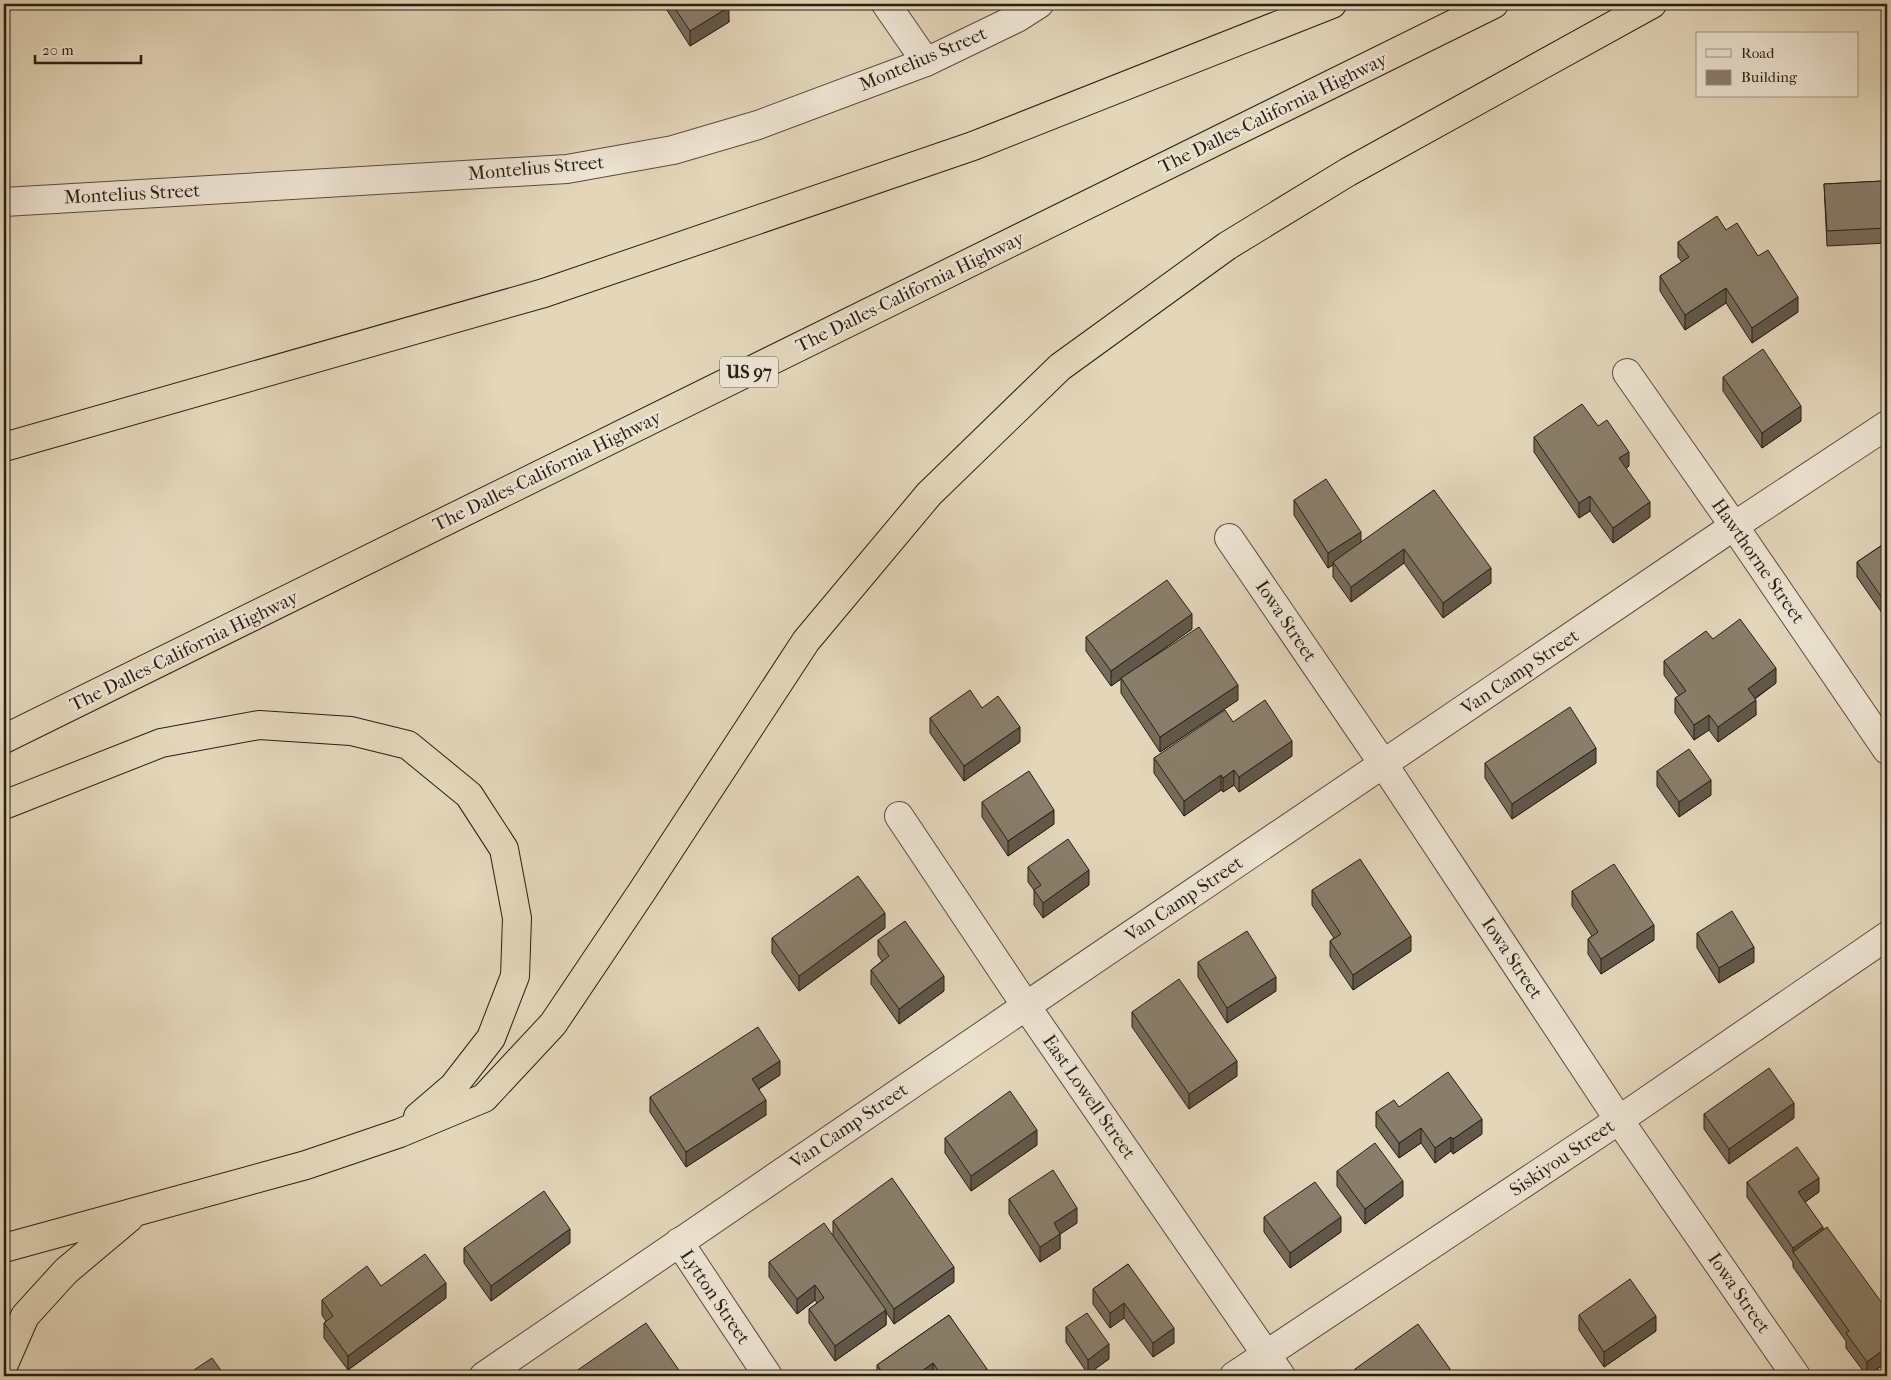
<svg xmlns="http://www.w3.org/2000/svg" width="1891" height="1380" viewBox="0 0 1891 1380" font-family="'IM FELL French Canon',serif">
<rect width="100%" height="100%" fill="#e3d6b9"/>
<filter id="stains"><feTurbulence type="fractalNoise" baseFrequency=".004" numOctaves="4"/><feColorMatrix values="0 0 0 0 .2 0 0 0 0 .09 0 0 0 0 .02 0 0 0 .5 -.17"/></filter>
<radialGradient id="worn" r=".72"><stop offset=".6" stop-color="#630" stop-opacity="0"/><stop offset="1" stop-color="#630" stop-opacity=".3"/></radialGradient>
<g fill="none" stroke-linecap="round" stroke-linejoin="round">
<defs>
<g id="minor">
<path d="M886 4 926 62"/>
<path d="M1627 373 1734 526 1887 750"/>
<path d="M1229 538 1384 765 1619 1120 1796 1376"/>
<path d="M899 816 1026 1006 1281 1376"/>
<path d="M679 1242 768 1376"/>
<path d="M484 1376 1026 1006 1734 526 1887 425"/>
<path d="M1234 1376 1619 1120 1887 936"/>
</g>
<path id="tertiary" d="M4 202 567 169 673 150 758 125 926 62 1017 18 1039 4"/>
<g id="trunk">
<path d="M4 447 544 293 973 146 1332 4"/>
<path d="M4 739 1494 4"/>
<path d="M4 805 161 743 259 725 351 731 408 745 469 795 504 849 517 918 515 976 491 1038 453 1087 418 1117"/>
<path d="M4 1248 306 1165 400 1133 484 1098 553 1024 643 890 806 641 929 494 1060 367 1227 246 1348 172 1652 4"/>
<path d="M4 1364 25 1316 66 1271 129 1218"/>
</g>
</defs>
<use href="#minor" stroke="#574d3e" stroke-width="30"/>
<use href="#tertiary" stroke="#574d3e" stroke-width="30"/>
<use href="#trunk" stroke="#281f15" stroke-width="30"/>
<use href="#minor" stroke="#ede4d2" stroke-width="28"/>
<use href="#tertiary" stroke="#ede4d2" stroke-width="28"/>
<use href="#trunk" stroke="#e3d6b9" stroke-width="28"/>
</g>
<g fill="#766c5b" stroke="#281f15">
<path d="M663 4H727L729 22 690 46Z"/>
<path d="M1887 146V243L1827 246 1824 184 1883 181 1882 147Z"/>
<path d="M1726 230 1758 256 1798 312 1752 343 1726 303 1685 330 1660 291V276L1682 262 1678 257V242Z"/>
<path d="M1887 290V312L1884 307V293Z"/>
<path d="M1723 377 1801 421 1762 448 1723 391Z"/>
<path d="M1598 426 1629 466 1626 468 1650 517 1613 543 1590 511 1579 518 1534 452V437Z"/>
<path d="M1434 490 1491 583 1443 618 1404 563 1351 602 1333 577V565L1328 568 1294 515V500L1361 543Z"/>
<path d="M1887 525V620L1857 577V562L1885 543 1884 542V527Z"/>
<path d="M1192 629 1143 663 1238 700 1160 752 1121 693V679L1111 686 1086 651V637Z"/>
<path d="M1713 639 1776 683 1755 699 1756 715 1718 742 1709 730 1694 740 1675 713V698L1679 696 1664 675V661Z"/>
<path d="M982 708 1020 742 964 781 930 733V718Z"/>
<path d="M1233 722 1292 756 1239 792 1234 785 1223 792 1221 790 1184 816 1154 773V758Z"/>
<path d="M1485 763H1596L1512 819 1485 778Z"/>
<path d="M1657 771 1711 795 1679 817 1657 786Z"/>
<path d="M982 802 1054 824 1008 856 982 817Z"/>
<path d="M1028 867 1089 885 1043 918 1034 905V890L1028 882Z"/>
<path d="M1312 890 1411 951 1353 990 1330 956V941L1334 938 1312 905Z"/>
<path d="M1572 891 1654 940 1601 974 1588 954V939L1592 936 1572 906Z"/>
<path d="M885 928 799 991 772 953V938Z"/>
<path d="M1697 933 1754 962 1719 983 1697 948Z"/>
<path d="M878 940 944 991 899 1024 871 984V970L882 961 878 955Z"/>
<path d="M1198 962 1276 991 1227 1023 1198 977Z"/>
<path d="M1132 1012 1237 1076 1189 1109 1132 1027Z"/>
<path d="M780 1075 759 1089 766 1115 686 1167 650 1112V1097Z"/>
<path d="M1399 1107 1482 1134 1453 1154 1451 1151 1435 1163 1421 1143 1399 1158 1376 1127V1112Z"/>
<path d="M1704 1114 1794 1118 1729 1164 1704 1129Z"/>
<path d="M945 1138 1037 1145 971 1191 945 1153Z"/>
<path d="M1337 1171 1403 1196 1365 1224 1337 1186Z"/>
<path d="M1747 1182 1819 1192 1805 1202 1823 1230 1887 1362 1868 1376H1867L1846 1348V1341L1793 1267V1262L1747 1197Z"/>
<path d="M1009 1199 1077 1223 1060 1234V1249L1040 1262 1009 1214Z"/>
<path d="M1264 1217 1341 1232 1290 1268 1264 1232Z"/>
<path d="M833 1221 954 1282 894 1324 886 1312V1325L835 1361 809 1323V1309L817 1303 815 1300 797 1314 769 1277V1262L833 1235Z"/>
<path d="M570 1243 491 1301 464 1263V1248Z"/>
<path d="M1128 1264 1174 1343 1153 1357 1124 1318 1110 1328 1093 1304V1289Z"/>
<path d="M446 1298 348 1370 324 1338V1323L326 1321 322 1315V1300Z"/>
<path d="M949 1315 987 1376H877V1365Z"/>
<path d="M1579 1315 1656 1331 1604 1367 1579 1330Z"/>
<path d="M1066 1327 1109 1359 1088 1374 1066 1342Z"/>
<path d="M1355 1369 1450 1376H1355Z"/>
</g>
<g fill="#60584a" stroke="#281f15">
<path d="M729 7V22L690 46V31Z"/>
<path d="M1726 288V303L1685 330V315Z"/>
<path d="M1798 297V312L1752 343V328Z"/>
<path d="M1801 406V421L1762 448V433Z"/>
<path d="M1629 452V466L1619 473V458Z"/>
<path d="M1590 496V511L1579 518V503Z"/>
<path d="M1650 502V517L1613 543V528Z"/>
<path d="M1361 532V547L1333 562V565L1328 568V553Z"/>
<path d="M1404 549V563L1351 602V587Z"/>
<path d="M1491 568V583L1443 618V603Z"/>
<path d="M1192 614V629L1111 686V671Z"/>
<path d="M1776 668V683L1748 703V689Z"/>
<path d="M1238 685V700L1160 752V737Z"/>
<path d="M1756 700V715L1718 742V727Z"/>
<path d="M1709 715V730L1694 740V725Z"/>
<path d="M1020 727V742L964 781V766Z"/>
<path d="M1292 741V756L1239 792V777Z"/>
<path d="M1596 748V763L1512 819V804Z"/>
<path d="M1234 770V785L1223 792V778Z"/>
<path d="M1221 775V790L1184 816V801Z"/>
<path d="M1711 780V795L1679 817V802Z"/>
<path d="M1054 810V824L1008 856V841Z"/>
<path d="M1089 870V885L1043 918V903Z"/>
<path d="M885 913V928L799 991V976Z"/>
<path d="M1654 925V940L1601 974V959Z"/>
<path d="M1411 936V951L1353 990V975Z"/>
<path d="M1754 947V962L1719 983V968Z"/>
<path d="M944 976V991L899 1024V1009Z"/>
<path d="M1276 977V991L1227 1023V1008Z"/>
<path d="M780 1061V1075L752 1093V1079Z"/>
<path d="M1237 1061V1076L1189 1109V1094Z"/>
<path d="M766 1100V1115L686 1167V1152Z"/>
<path d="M1794 1103V1118L1729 1164V1149Z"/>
<path d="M1482 1119V1134L1453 1154V1139Z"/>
<path d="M1421 1128V1143L1399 1158V1143Z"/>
<path d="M1037 1130V1145L971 1191V1176Z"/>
<path d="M1451 1137V1151L1435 1163V1148Z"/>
<path d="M1819 1178V1192L1798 1207V1192Z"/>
<path d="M1403 1181V1196L1365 1224V1209Z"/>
<path d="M1077 1208V1223L1054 1238V1223Z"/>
<path d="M1341 1217V1232L1290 1268V1253Z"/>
<path d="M1823 1227V1242L1793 1252V1248Z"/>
<path d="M570 1229V1243L491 1301V1286Z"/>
<path d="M1060 1234V1249L1040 1262V1247Z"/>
<path d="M954 1267V1282L894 1324V1309Z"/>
<path d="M446 1283V1298L348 1370V1356Z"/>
<path d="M815 1285V1300L797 1314V1299Z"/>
<path d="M1124 1303V1318L1110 1328V1313Z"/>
<path d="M886 1310V1325L835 1361V1346Z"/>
<path d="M1656 1316V1331L1604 1367V1352Z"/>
<path d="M1174 1328V1343L1153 1357V1343Z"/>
<path d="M1109 1344V1359L1088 1374V1360Z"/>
<path d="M1887 1347V1362L1867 1376V1362Z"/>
<path d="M933 1363V1376H915Z"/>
<path d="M987 1369V1376H978Z"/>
<path d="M1450 1369V1376H1440Z"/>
</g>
<g fill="#897e6a" stroke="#281f15">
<path d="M672 4H727L729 7 690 31Z"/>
<path d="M1887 146V228L1827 231 1824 184 1883 181 1882 147Z"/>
<path d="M1717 216 1726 230 1737 223 1758 256 1768 250 1798 297 1752 328 1726 288 1685 315 1660 276 1689 257 1678 242Z"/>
<path d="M1887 290V298L1884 293Z"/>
<path d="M1763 349 1801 406 1762 433 1723 377Z"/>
<path d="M1582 404 1598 426 1607 420 1629 452 1619 458 1650 502 1613 528 1590 496 1579 503 1534 437Z"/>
<path d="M1326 479 1361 532 1328 553 1294 500Z"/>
<path d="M1434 490 1491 568 1443 603 1404 549 1351 587 1333 562Z"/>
<path d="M1887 525V532L1884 527Z"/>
<path d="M1887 542V605L1857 562Z"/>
<path d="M1167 580 1192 614 1111 671 1086 637Z"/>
<path d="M1740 619 1776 668 1748 689 1756 700 1718 727 1709 715 1694 725 1675 698 1686 691 1664 661 1706 631 1713 639Z"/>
<path d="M1199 627 1238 685 1160 737 1121 678Z"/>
<path d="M970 690 982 708 998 696 1020 727 964 766 930 718Z"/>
<path d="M1265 700 1292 741 1239 777 1234 770 1223 778 1221 775 1184 801 1154 758 1225 710 1233 722Z"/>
<path d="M1570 707 1596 748 1512 804 1485 763Z"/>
<path d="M1689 749 1711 780 1679 802 1657 771Z"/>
<path d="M1029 771 1054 810 1008 841 982 802Z"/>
<path d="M1068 839 1089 870 1043 903 1034 890 1041 885 1028 867Z"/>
<path d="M1360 859 1411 936 1353 975 1330 941 1341 934 1312 890Z"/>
<path d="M1614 864 1654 925 1601 959 1588 939 1598 932 1572 891Z"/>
<path d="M858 876 885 913 799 976 772 938Z"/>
<path d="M1732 911 1754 947 1719 968 1697 933Z"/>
<path d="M905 921 944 976 899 1009 871 970 889 956 878 940Z"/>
<path d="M1247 931 1276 977 1227 1008 1198 962Z"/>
<path d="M1179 979 1237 1061 1189 1094 1132 1012Z"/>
<path d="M758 1027 780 1061 752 1079 766 1100 686 1152 650 1097Z"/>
<path d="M1769 1068 1794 1103 1729 1149 1704 1114Z"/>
<path d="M1448 1072 1482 1119 1453 1139 1451 1137 1435 1148 1421 1128 1399 1143 1376 1112 1394 1100 1399 1107Z"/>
<path d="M1010 1091 1037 1130 971 1176 945 1138Z"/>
<path d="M1375 1143 1403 1181 1365 1209 1337 1171Z"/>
<path d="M1797 1147 1819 1178 1798 1192 1823 1227 1793 1248 1747 1182Z"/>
<path d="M1053 1170 1077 1208 1054 1223 1060 1234 1040 1247 1009 1199Z"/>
<path d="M892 1178 954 1267 894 1309 833 1221Z"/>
<path d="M1315 1182 1341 1217 1290 1253 1264 1217Z"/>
<path d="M544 1191 570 1229 491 1286 464 1248Z"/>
<path d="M824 1223 886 1310 835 1346 809 1309 824 1298 815 1285 797 1299 769 1262Z"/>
<path d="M1827 1227 1887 1310V1347L1867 1362 1846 1333 1849 1331 1793 1252Z"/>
<path d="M425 1254 446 1283 348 1356 324 1323 333 1316 322 1300 367 1266 381 1286Z"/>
<path d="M1128 1264 1174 1328 1153 1343 1124 1303 1110 1313 1093 1289Z"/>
<path d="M1630 1279 1656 1316 1604 1352 1579 1315Z"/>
<path d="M1087 1313 1109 1344 1088 1360 1066 1327Z"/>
<path d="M949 1315 987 1369 978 1376H942L933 1363 915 1376H885L877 1365Z"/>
<path d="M646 1323 683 1376H569Z"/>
<path d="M1418 1324 1450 1369 1440 1376H1360L1355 1369Z"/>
<path d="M212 1358 225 1376H185Z"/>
</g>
<g text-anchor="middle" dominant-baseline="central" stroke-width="5" stroke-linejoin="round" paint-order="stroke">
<rect fill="#ede4d2" stroke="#635a4e" stroke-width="1" x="720" y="356.5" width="58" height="31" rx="4"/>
<g font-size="18" font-weight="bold" fill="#281f15">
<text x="749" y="372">US 97</text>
</g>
<g font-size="19" fill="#281f15" stroke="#ede4d2">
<text transform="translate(923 59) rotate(-23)">Montelius Street</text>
<text transform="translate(1273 113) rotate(-26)">The Dalles-California Highway</text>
<text transform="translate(536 168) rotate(-5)">Montelius Street</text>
<text transform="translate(132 194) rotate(-3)">Montelius Street</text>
<text transform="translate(910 292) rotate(-26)">The Dalles-California Highway</text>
<text transform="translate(547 471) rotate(-26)">The Dalles-California Highway</text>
<text transform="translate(1758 561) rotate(55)">Hawthorne Street</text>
<text transform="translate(1286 621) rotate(56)">Iowa Street</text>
<text transform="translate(184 651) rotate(-26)">The Dalles-California Highway</text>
<text transform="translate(1520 672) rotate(-34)">Van Camp Street</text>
<text transform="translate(1184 899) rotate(-34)">Van Camp Street</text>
<text transform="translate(1512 958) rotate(56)">Iowa Street</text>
<text transform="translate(1089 1097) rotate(55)">East Lowell Street</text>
<text transform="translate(849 1126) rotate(-34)">Van Camp Street</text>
<text transform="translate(1562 1158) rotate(-34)">Siskiyou Street</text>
<text transform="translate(1739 1293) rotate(55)">Iowa Street</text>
<text transform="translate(715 1297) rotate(56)">Lytton Street</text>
</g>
</g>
<rect width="1891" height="1380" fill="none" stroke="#e3d6b9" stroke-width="20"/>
<rect x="5" y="5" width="1881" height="1370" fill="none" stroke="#281f15" stroke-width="2.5"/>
<rect x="10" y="10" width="1871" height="1360" fill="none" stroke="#281f15"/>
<rect x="1696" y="32" width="162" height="65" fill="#ede4d2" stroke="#9e9586"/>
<rect x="1706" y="49" width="25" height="8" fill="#ede4d2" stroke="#9e9586"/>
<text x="1741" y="58" font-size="15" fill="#281f15">Road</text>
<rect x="1706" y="70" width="25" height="15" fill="#897e6a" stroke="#9e9586"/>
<text x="1741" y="82" font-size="15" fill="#281f15">Building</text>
<path d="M35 55v8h106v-8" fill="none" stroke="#281f15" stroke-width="2.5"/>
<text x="42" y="55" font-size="15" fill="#281f15" stroke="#ede4d2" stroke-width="4" paint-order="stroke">20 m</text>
<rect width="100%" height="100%" filter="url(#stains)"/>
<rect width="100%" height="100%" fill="url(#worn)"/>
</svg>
